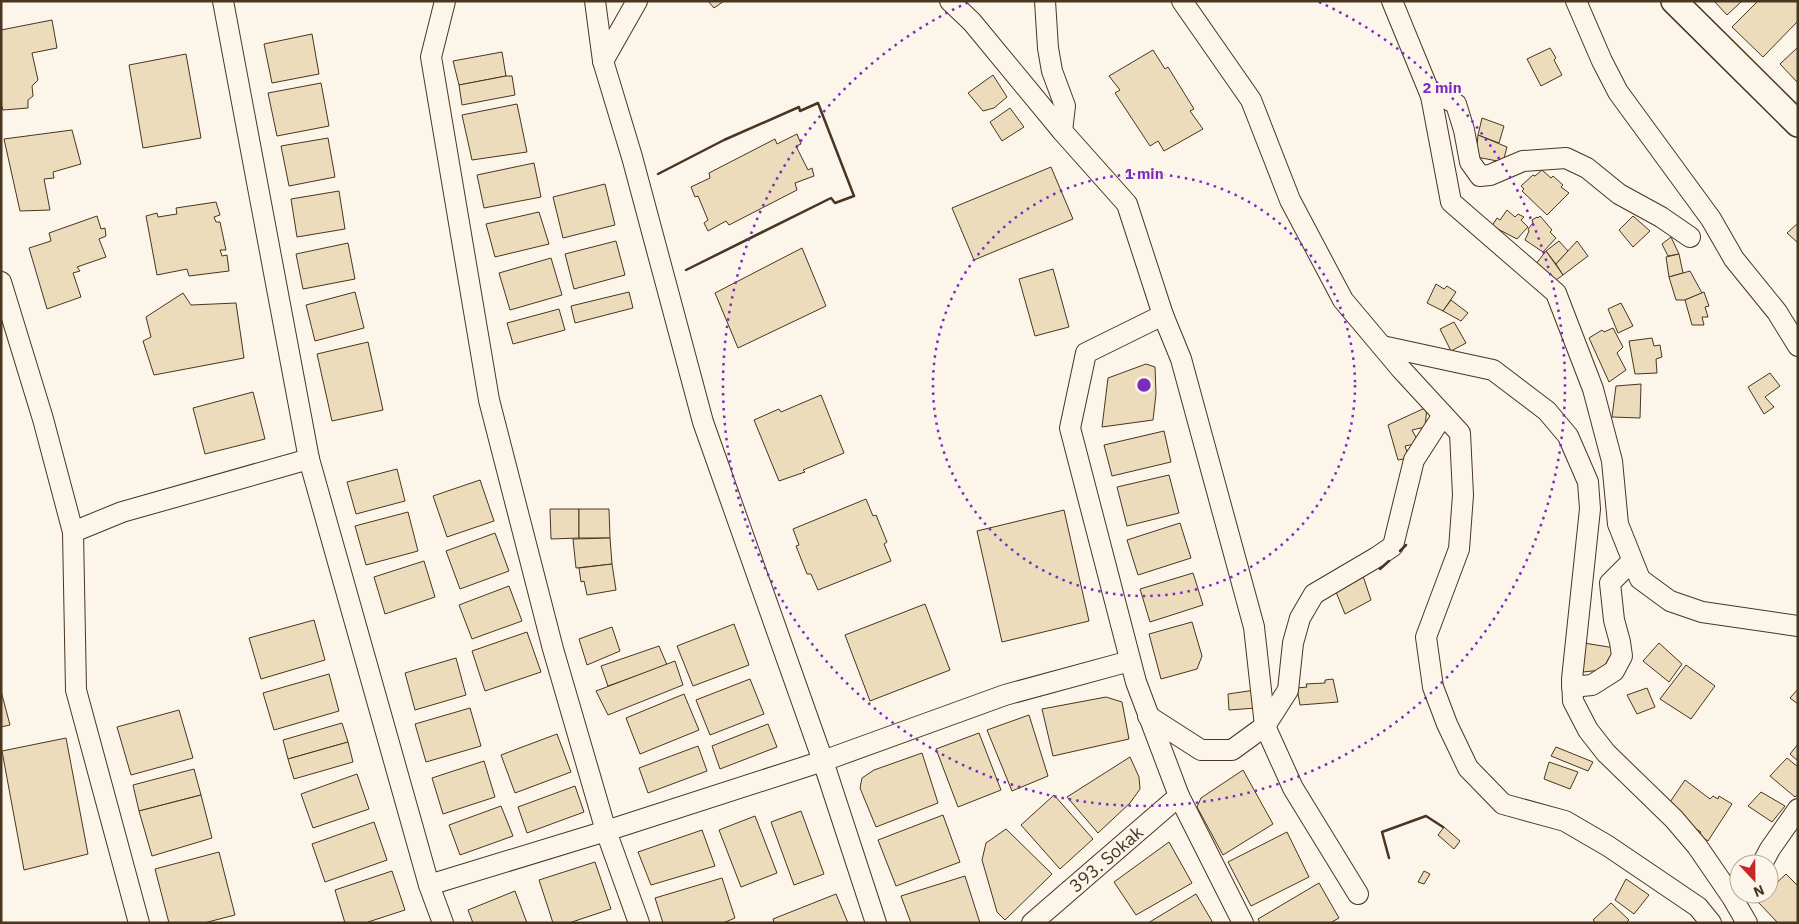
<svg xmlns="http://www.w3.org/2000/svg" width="1799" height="924" viewBox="0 0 1799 924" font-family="'IBM Plex Sans',sans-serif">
<rect width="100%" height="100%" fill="#fbf6e9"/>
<g fill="#ecdcbc" stroke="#4a3520">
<path d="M708 1H724L714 8Z"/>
<path d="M1714 1H1742L1727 15Z"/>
<path d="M1758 1H1798V21L1763 57 1732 27Z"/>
<path d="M52 20 57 48 32 53 38 80 32 86 33 96 28 100V108L3 110 1 104V30Z"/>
<path d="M312 34 319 74 272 83 264 44Z"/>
<path d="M1798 47V83L1780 64Z"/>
<path d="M1550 48 1556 58 1554 60 1562 75 1541 86 1527 59Z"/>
<path d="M1153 50 1165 69 1168 67 1194 109 1190 111 1203 129 1164 151 1158 141 1150 146 1115 93 1120 90 1109 76Z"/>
<path d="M502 52 506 76 459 85 453 61Z"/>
<path d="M186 54 201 138 143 148 129 65Z"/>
<path d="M993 75 1007 97 994 108 983 111 968 93Z"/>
<path d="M506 76H512L515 95 462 105 459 85Z"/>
<path d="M321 83 329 126 277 136 268 93Z"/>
<path d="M517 104 527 152 472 160 462 115Z"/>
<path d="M1010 108 1024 127 1002 141 990 122Z"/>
<path d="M1482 118 1504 126 1499 143 1478 135Z"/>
<path d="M72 130 81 164 53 172 54 178 44 179 50 210 20 211 4 139Z"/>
<path d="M797 134 801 144 796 146 808 170 812 168 814 176 795 183 797 190 729 225 726 221 708 231 704 223 708 220 698 196 695 197 691 187 710 178 709 173 775 139 777 144Z"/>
<path d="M1478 135 1507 147 1503 162 1476 157Z"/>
<path d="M328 138 335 177 289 186 281 146Z"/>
<path d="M534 163 541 197 484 208 477 175Z"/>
<path d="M1051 167 1073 219 974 260 952 208Z"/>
<path d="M1542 170 1551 178 1553 176 1563 185 1561 187 1569 193 1547 215 1522 191 1524 189 1521 186 1533 175 1535 176Z"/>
<path d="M605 184 615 225 563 238 553 197Z"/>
<path d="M339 191 345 229 297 237 291 199Z"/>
<path d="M216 202 220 215 214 217 216 222H220L226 250H220L222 256 227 255 229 271 189 276 187 269 157 275 146 216 157 213 158 217 177 214 176 208Z"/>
<path d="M1507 210 1515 217 1518 214 1524 217 1521 220 1528 227 1517 239 1492 226 1497 218 1500 220Z"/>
<path d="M539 212 549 244 495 257 486 224Z"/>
<path d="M97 216 101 229 105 228 106 236 99 239 106 257 77 267 80 271 73 273 81 297 47 309 29 248 51 241 49 233Z"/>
<path d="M1540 216 1552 230 1550 232 1556 238 1543 252 1525 240 1529 231 1528 229 1533 223 1532 220 1537 217 1538 218Z"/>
<path d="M1633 216 1650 231 1633 247 1619 230Z"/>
<path d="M1798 223V243L1787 233Z"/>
<path d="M1671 237 1679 254 1668 256 1662 244Z"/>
<path d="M616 241 625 275 574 289 565 254Z"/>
<path d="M1559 241 1568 251 1556 264 1546 251Z"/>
<path d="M1577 241 1588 256 1563 275 1556 264Z"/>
<path d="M348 243 355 279 303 289 296 254Z"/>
<path d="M802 248 826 306 738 348 715 293Z"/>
<path d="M1546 251 1563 275 1552 283 1535 265Z"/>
<path d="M1679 254 1683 273 1669 277 1666 257Z"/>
<path d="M551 258 562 295 510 310 499 273Z"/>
<path d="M1053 269 1069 327 1035 336 1019 279Z"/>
<path d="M1690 271 1702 293 1685 300H1676L1669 277Z"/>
<path d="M1436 284 1444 289 1447 286 1456 292 1443 311 1427 303Z"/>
<path d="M355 292 364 328 315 341 306 305Z"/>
<path d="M629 292 633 308 575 323 571 306Z"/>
<path d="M1704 292 1709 306 1705 307 1708 317H1702L1704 325H1692L1685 300Z"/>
<path d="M183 293 191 305 236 303 244 358 154 375 143 341 151 337 146 317Z"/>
<path d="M1451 300 1468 313 1461 321 1443 311Z"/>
<path d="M1621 303 1633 326 1618 333 1608 309Z"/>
<path d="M559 309 565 330 513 344 507 323Z"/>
<path d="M1454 322 1466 343 1451 351 1440 329Z"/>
<path d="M1613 328 1623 347 1617 353 1626 370 1609 382 1589 338 1602 330 1604 332Z"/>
<path d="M1652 338 1654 346 1660 345 1662 357 1656 359 1657 373 1635 374 1629 341Z"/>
<path d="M368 342 383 410 332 421 317 354Z"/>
<path d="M1146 364 1155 367 1156 394 1153 420 1102 427 1108 378Z"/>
<path d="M1770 373 1780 386 1765 397 1774 407 1764 414 1748 387Z"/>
<path d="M1641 384 1640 418 1612 417 1616 386Z"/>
<path d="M253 392 265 439 205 454 193 408Z"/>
<path d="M821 395 844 453 803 470 805 472 779 481 754 420 779 409 781 412Z"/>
<path d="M1427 407 1425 427 1412 430 1419 443 1405 446 1409 458 1398 460 1388 425Z"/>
<path d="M1164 431 1171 462 1112 476 1104 445Z"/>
<path d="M397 469 405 501 356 514 347 482Z"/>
<path d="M1169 475 1179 513 1127 526 1117 487Z"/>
<path d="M480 480 494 521 447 537 433 496Z"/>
<path d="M866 499 873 516 876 515 887 542 884 544 891 561 818 590 811 574H807L796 546 799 545 793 529Z"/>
<path d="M550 509H579V538L551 539Z"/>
<path d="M579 509H609L610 538H579Z"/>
<path d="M1064 510 1089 621 1002 642 977 531Z"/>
<path d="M408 512 418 551 366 565 355 526Z"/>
<path d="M1180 523 1191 558 1138 575 1127 540Z"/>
<path d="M495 533 509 571 460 589 446 551Z"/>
<path d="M610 538 612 564 576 568 573 539Z"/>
<path d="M424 561 435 597 385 614 374 577Z"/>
<path d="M612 564 616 590 587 595 584 581 581 582 579 568Z"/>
<path d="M1193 573 1203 605 1150 622 1140 589Z"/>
<path d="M1363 576 1371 600 1345 614 1336 592Z"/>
<path d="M509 586 522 621 472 639 459 605Z"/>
<path d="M925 604 950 670 870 701 845 635Z"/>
<path d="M314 620 325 660 261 679 249 638Z"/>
<path d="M1192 622 1202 656 1197 669 1161 679 1149 634Z"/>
<path d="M734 624 749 665 693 686 677 646Z"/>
<path d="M612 627 620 651 587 665 579 639Z"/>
<path d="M527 632 541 672 485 691 472 651Z"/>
<path d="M1584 643 1615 648 1602 670 1583 672Z"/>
<path d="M1659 643 1682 664 1669 682 1643 661Z"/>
<path d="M659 646 667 665 608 686 601 666Z"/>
<path d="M456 658 466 695 415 710 405 673Z"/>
<path d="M675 661 683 685 608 715 596 691Z"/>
<path d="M1686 665 1715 686 1691 719 1660 699Z"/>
<path d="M329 674 339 711 274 730 263 693Z"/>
<path d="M750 679 764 714 710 735 696 700Z"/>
<path d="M1333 679 1338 702 1300 705 1297 688 1307 687 1306 684 1325 683V680Z"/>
<path d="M1647 688 1655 707 1637 714 1627 695Z"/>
<path d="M1798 689V704L1790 698Z"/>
<path d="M1255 690 1256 708 1229 710 1228 694Z"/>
<path d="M1 691 10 725 1 727Z"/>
<path d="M684 694 699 730 640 754 626 718Z"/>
<path d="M1106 697 1122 702 1129 739 1053 756 1042 709Z"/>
<path d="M470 708 481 746 426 762 415 724Z"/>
<path d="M179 710 193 758 131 775 117 727Z"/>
<path d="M1029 715 1048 776 1012 791 987 730Z"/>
<path d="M342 723 348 742 288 759 283 740Z"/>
<path d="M768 724 777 747 720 769 712 746Z"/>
<path d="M979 733 1001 790 958 807 936 749Z"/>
<path d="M557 734 571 772 515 793 501 755Z"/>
<path d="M66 738 88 854 24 870 2 751Z"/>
<path d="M348 742 353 762 294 779 288 759Z"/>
<path d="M1798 744V761L1790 754Z"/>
<path d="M698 746 707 771 648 793 639 768Z"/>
<path d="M1556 747 1593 762 1588 771 1551 756Z"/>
<path d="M922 753 938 803 876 827 860 788 862 778 874 770Z"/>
<path d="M1130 757 1139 777 1140 789 1130 803 1098 833 1067 797Z"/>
<path d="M1787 758 1798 767V794L1795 797 1770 776Z"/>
<path d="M484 761 495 797 443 814 432 778Z"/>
<path d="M1549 762 1578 772 1570 789 1544 779Z"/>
<path d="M194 769 201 795 139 811 133 785Z"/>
<path d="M1243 770 1273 824 1223 855 1197 807 1201 798Z"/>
<path d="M357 774 369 809 313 828 301 794Z"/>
<path d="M1685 780 1710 799 1713 796 1718 799 1719 796 1732 804 1708 841 1699 835 1701 832 1691 826 1692 824 1668 805Z"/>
<path d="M575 786 584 812 527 833 518 807Z"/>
<path d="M1761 792 1785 806 1772 822 1748 806Z"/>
<path d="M201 795 212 838 152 856 139 811Z"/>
<path d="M1054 795 1093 839 1060 869 1021 825Z"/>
<path d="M501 806 513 836 460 855 449 825Z"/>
<path d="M801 811 824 874 794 885 771 822Z"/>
<path d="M943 815 960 862 896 886 878 840Z"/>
<path d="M755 816 777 873 741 887 719 830Z"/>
<path d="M374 822 387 860 325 882 312 844Z"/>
<path d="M1444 827 1460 841 1454 849 1438 835Z"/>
<path d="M1006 829 1052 874 1005 920 997 912 982 860 986 843Z"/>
<path d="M702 830 715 866 651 885 638 852Z"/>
<path d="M1287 832 1309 877 1251 906 1228 862Z"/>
<path d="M1169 842 1192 883 1136 915 1114 882Z"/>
<path d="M219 852 235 915 204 923H169L155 869Z"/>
<path d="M595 862 611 909 569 923H553L539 880Z"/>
<path d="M392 871 405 910 365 923H345L335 890Z"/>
<path d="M1424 871 1430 874 1424 884 1418 882Z"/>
<path d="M1786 874 1798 886V923H1778L1757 901 1765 894H1769V890Z"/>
<path d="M965 876 980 923H911L901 896Z"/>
<path d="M722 878 735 918 723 923H663L655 898Z"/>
<path d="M1626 879 1649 895 1634 914 1615 900Z"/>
<path d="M1319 883 1339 918 1330 923H1260L1258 919Z"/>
<path d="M515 891 527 923H473L468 910Z"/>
<path d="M836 894 848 923H774L773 919Z"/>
<path d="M1196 894 1213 923H1148Z"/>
<path d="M1611 903 1629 920 1626 923H1596L1593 920Z"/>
</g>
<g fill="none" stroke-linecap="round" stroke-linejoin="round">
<defs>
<g id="minor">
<path d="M223 1 309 459 429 885 443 923"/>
<path d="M445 1 431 57 489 400 553 649 606 831 639 923"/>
<path d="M595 1 603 61 632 157 703 422 823 761 876 923"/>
<path d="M950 1 972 22 1062 131 1127 204 1163 315 1086 353 1070 428 1136 682 1179 796 1243 923"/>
<path d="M1045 1 1048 48 1052 71 1065 106 1062 131"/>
<path d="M1182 1 1251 100 1290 200 1343 300 1401 369 1460 433 1463 495 1459 549 1426 637 1433 687 1447 724 1468 768 1503 804 1565 821 1608 846 1698 907 1711 923"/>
<path d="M1392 1 1431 96 1451 202 1556 293 1593 389 1612 461 1618 524 1640 579 1670 601 1702 612 1798 626"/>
<path d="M1576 1 1602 61 1618 92 1711 219 1734 259 1777 312 1798 346"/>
<path d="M603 61 637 1"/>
<path d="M1431 96 1443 97 1456 104 1464 130 1470 162 1480 176 1490 175 1523 161 1566 158 1587 168 1619 194 1661 217 1690 237"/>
<path d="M1 282 43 419 73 532 76 690 139 923"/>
<path d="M1163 315 1181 359 1254 627 1265 726 1293 788 1358 894"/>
<path d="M1382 346 1493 370 1547 411 1568 436 1588 482 1590 509 1572 679 1573 701 1588 730 1606 753 1674 819 1697 846 1732 897 1747 923"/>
<path d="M73 532 122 512 309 459"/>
<path d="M1572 687 1592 685 1614 671 1622 656 1620 642 1614 620 1610 583 1632 561"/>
<path d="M1148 716 1201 750H1232L1265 726 1288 690 1293 643 1300 618 1314 594 1377 557 1393 546 1414 460 1443 415"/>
<path d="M1762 864 1770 849 1798 809"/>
<path d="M429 885 606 831 823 761 1005 695 1130 661"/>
<path d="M1032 923 1179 796"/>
</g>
<path id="major" d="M1674 1 1798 124"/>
</defs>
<use href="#minor" stroke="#4a3520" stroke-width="22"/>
<use href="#major" stroke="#4a3520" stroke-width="28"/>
<use href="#minor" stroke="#fbf6e9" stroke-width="20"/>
<use href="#major" stroke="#fbf6e9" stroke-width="25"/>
<g stroke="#4a3520" stroke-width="2.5">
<path d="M658 174 724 140 799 107 800 111 818 103 854 196 835 203 831 198 686 270"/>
<path d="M1400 551 1406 545"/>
<path d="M1380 569 1389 561"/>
<path d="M1389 858 1382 832 1426 816 1443 827"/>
</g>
</g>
<g fill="none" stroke="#7b2cbf" stroke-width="2.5" stroke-dasharray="2.5 5">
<circle cx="1144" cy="385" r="211"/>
<path d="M1319 2A421 421 0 1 1 969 2"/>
</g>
<g text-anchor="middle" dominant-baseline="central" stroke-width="4" stroke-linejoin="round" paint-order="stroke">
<g font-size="18" fill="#4a3520" stroke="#fbf6e9">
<text transform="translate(1106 859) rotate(-41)">393. Sokak</text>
</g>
</g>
<circle cx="1144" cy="385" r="8" fill="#7b2cbf" stroke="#fbf6e9" stroke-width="2.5"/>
<g font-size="15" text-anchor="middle" font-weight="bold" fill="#7b2cbf" stroke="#fbf6e9" stroke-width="4" stroke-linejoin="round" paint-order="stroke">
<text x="1442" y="93">2 min</text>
<text x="1144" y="179">1 min</text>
</g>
<rect width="1799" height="924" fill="none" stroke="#4a3520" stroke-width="5"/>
<g transform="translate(1754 879) rotate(158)"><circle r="24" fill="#fbf6e9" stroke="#b4a999"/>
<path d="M0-4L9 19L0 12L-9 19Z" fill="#c62828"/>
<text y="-8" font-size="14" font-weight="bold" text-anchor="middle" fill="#4a3520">N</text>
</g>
</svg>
